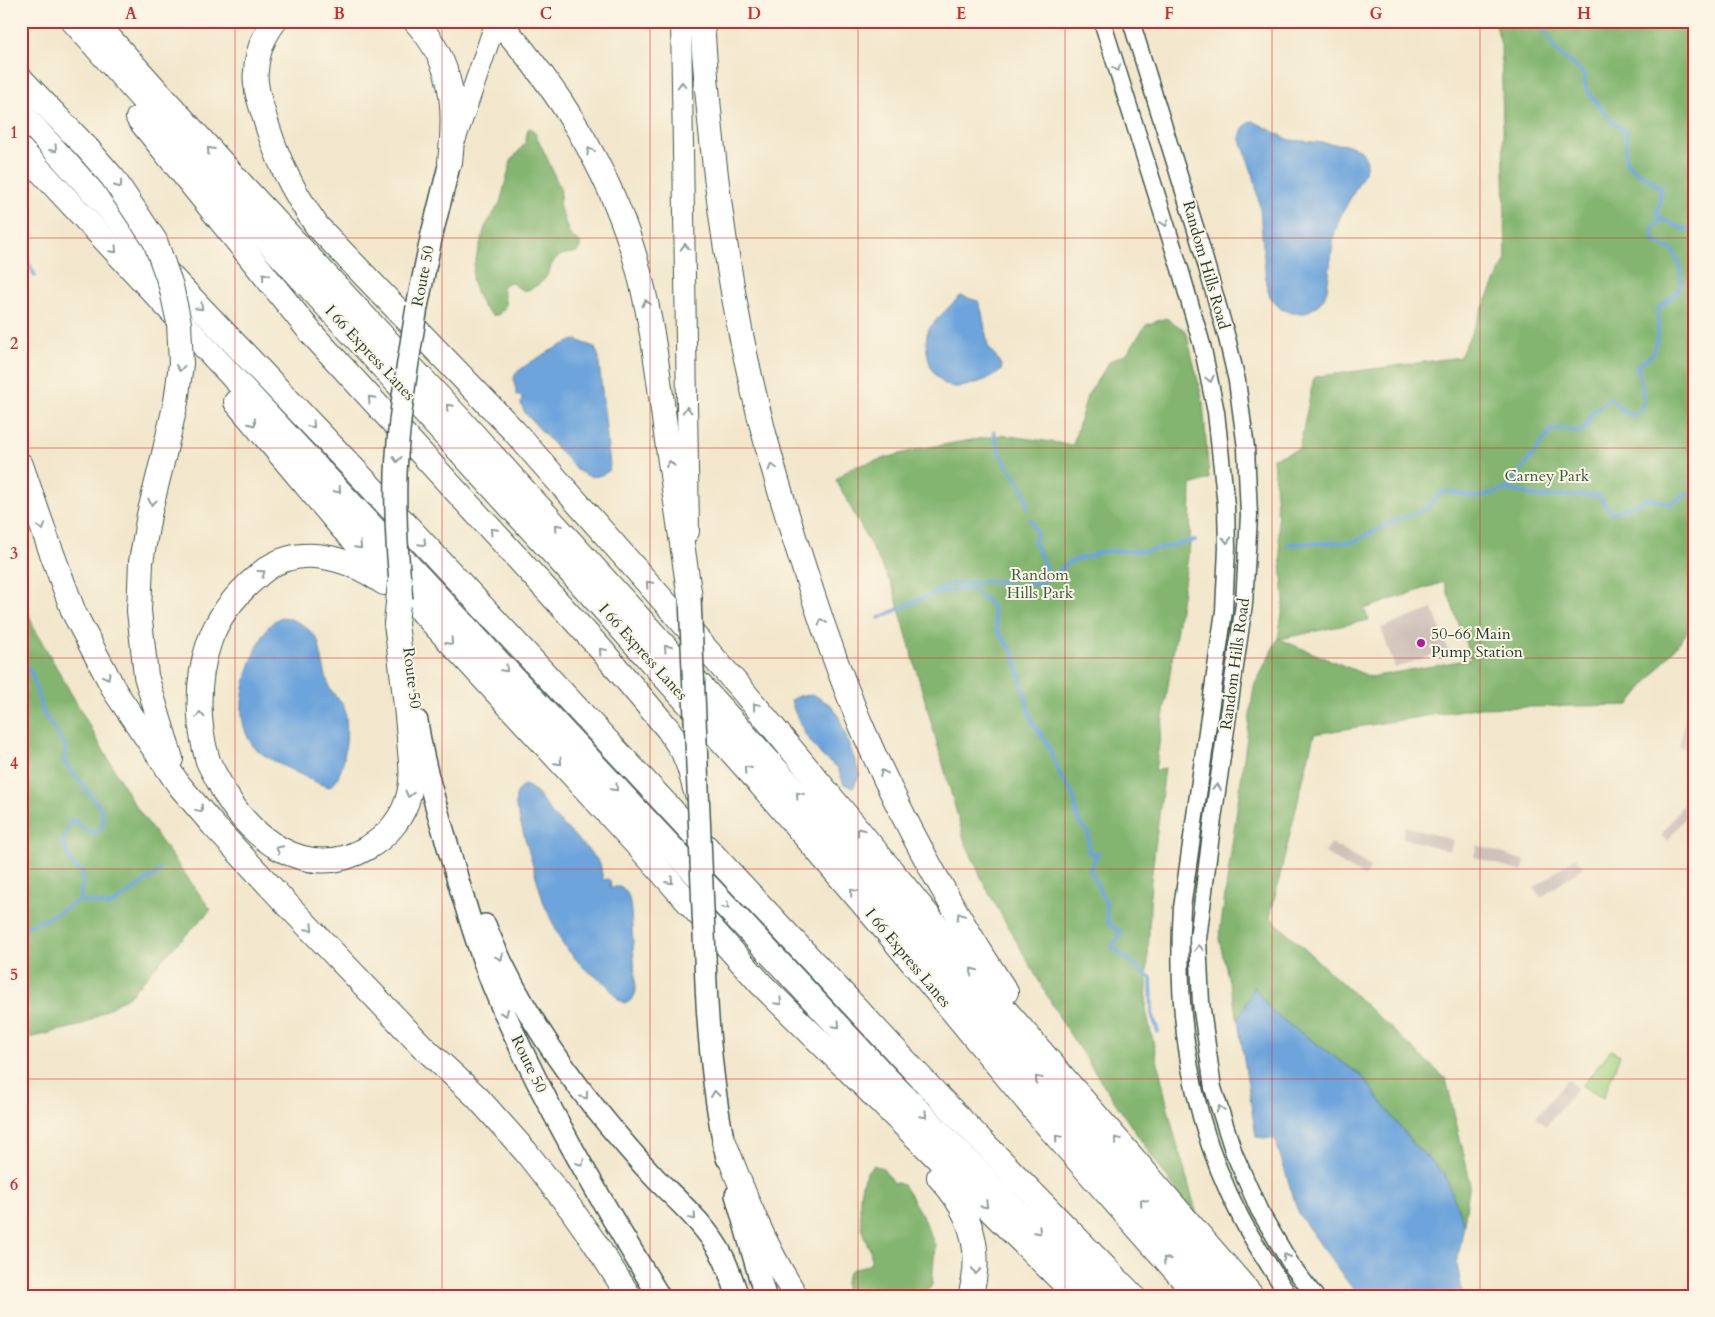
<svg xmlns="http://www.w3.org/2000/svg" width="1715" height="1317" viewBox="0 0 1715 1317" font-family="Cardo,serif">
<rect width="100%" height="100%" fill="#fcf5e5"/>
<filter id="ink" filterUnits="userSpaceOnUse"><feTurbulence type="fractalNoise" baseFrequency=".02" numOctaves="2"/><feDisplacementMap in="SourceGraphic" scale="10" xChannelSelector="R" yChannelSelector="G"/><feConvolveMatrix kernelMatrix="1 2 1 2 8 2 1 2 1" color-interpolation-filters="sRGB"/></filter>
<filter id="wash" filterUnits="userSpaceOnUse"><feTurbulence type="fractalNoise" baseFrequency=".0096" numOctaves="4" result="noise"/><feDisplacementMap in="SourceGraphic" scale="20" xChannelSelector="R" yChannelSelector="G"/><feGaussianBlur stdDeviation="1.12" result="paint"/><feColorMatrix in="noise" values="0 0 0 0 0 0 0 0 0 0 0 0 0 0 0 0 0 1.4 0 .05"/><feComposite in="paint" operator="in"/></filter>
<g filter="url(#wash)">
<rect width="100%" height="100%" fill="#f2e7cc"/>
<g fill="#cec1b9">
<path d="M1433 609 1448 650 1395 668 1381 628Z"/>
<path d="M1690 703 1694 704V735L1690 750 1679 747Z"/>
<path d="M1691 793 1694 794V804L1668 841 1661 836Z"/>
<path d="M1405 826 1453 840 1450 851 1402 838Z"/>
<path d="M1331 843 1371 867 1365 877 1325 853Z"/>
<path d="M1477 845 1525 861 1522 872 1474 857Z"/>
<path d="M1576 857 1583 867 1541 898 1534 888Z"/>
<path d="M1568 1079 1577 1088 1546 1126 1536 1118Z"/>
</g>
<path fill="#a4d381" stroke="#62885a" d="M1611 1050 1620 1055 1603 1098 1582 1086Z"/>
<g fill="#83b56f" stroke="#517952" fill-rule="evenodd">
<path d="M1495 21H1694V624L1629 705 1475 708 1314 734 1270 917 1446 1079 1470 1181 1464 1224 1444 1173 1412 1143 1363 1077 1273 1013 1254 987 1238 1020 1219 939 1254 686 1278 638 1284 601 1273 458 1299 449 1314 377 1460 357 1506 259 1501 45ZM1444 582 1471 659 1371 677 1279 639 1369 620 1364 609Z"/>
<path d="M530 128 534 131 548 160 561 191 559 205 569 233 572 237 580 243V249L577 252C570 254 563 253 558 257 547 265 553 277 534 287 531 289 527 291 523 290 519 289 514 284 510 282L502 286C504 300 510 305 498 315H492L483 307 478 297 472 280 474 265 485 227 500 203 511 161 525 143 528 129Z"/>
<path d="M1166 318 1186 331 1203 402 1209 479 1191 485 1190 544 1155 770 1165 768 1151 880 1146 1010 1172 1126 1200 1225 1131 1126 1065 1027 985 886 964 839 893 587 836 480 850 468 918 449 1002 435 1073 445 1087 396 1110 361 1127 353 1146 325Z"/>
<path d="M21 590 33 626 132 801 211 910 171 950 129 996 82 1025 21 1040Z"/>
<path d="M874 1165 884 1169 893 1183H898L903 1185 909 1194 922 1216 935 1245 932 1285 925 1296H847C843 1288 844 1275 853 1269 857 1267 864 1266 869 1265 875 1255 867 1245 864 1236 859 1217 855 1177 874 1165Z"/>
</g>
<g fill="#6da4db" stroke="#467088">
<path d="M1253 121 1290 140 1349 145 1361 150 1367 161 1365 172 1340 217 1334 235 1327 290 1323 300 1314 308 1305 313H1292L1281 309 1270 298 1266 283 1260 209 1255 181 1240 137 1243 128 1249 122Z"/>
<path d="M961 296 978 301 982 312 988 346 1002 366 1001 371C991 379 966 388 954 387 939 385 930 369 928 356 926 349 925 336 929 329 931 325 957 298 961 296Z"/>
<path d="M577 340 594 347 598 354 610 465 609 471C596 479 589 478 577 470L525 413 521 404 522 397 516 395C517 388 512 382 515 375 519 367 567 340 577 340Z"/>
<path d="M282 617C297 619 311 629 318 641 322 656 324 672 329 686 333 696 343 700 345 711 349 729 346 778 329 787L320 784C306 777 262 757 254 747 231 719 245 670 260 642 265 631 270 621 282 617Z"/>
<path d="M814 695 831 705 838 715 860 774 853 788 844 784 837 767 822 756 805 734 794 710 791 700 799 696Z"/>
<path d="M524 785C538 788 545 807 554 816 567 829 581 842 594 856L600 863 603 880 608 879 611 882 610 887C613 887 616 887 619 887 630 889 630 904 631 912L636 991C634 998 632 1001 625 1003L619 1000 606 984 584 968 563 945 544 904 516 807C515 798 515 791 524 785Z"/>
<path d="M1254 986 1273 1013 1363 1077 1412 1143 1444 1173 1464 1224 1457 1264 1463 1296H1358L1299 1215 1275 1139 1256 1137 1238 1020Z"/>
</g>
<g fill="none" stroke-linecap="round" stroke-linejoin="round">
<g stroke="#6da4db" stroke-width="4">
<path d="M1542 21 1545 31 1557 52 1583 73 1587 91 1612 122 1626 131V163L1660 187V202L1657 213 1662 220"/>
<path d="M21 248 35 276"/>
<path d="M994 432 999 452 1024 490 1028 507"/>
<path d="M1508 489 1551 430 1566 428 1578 433 1586 428 1590 415 1610 397 1624 412 1637 416 1645 401 1637 366 1653 354 1658 334V309C1663 303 1674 296 1678 290 1684 281 1680 257 1672 250 1665 244 1653 246 1652 235 1652 230 1653 227 1656 224 1669 211 1676 237 1694 226"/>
<path d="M1031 519 1037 534 1034 541 1050 578"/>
<path d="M1288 544 1353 542 1392 522 1426 509 1443 491 1478 497 1508 489 1539 497 1598 495 1612 513 1649 498 1670 504 1687 493 1694 495"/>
<path d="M931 594 970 588 991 604 998 632 1014 653 1032 722 1048 744 1061 777 1073 794 1078 821 1088 832 1089 854 1098 853 1090 870 1106 903 1108 923 1121 932 1112 947 1151 978 1152 1013 1158 1032"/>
<path d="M879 618 931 594 949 584 1011 580 1019 577 1036 585 1050 578 1069 562 1105 551H1147L1195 540"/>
<path d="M21 660 32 673 42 711 66 747 64 762 101 808 103 824 96 833 86 830 72 819 63 841 70 862 83 874 80 900"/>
<path d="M21 929 46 919 80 900 110 906 160 871"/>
</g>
</g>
</g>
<g filter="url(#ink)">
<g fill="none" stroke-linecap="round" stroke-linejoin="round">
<defs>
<g id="tertiary">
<path d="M1102 21 1180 269 1202 345 1216 412 1226 506 1227 548 1224 611 1182 908C1175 1016 1190 1121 1241 1218 1255 1245 1272 1270 1289 1296"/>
<path d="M1131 21 1200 243 1227 338 1237 381 1246 448 1249 515 1244 604 1212 826 1198 939 1201 1003 1213 1088 1234 1153 1259 1210 1292 1266 1315 1296"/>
</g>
<g id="primary">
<path d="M681 21 689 532"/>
<path d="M456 138 496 21"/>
</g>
<g id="trunk">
<path d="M417 307 432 234 450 162"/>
<path d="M417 721C423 767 438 812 451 857 464 900 476 944 493 986 538 1094 598 1196 659 1296"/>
<path d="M485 925C517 1005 567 1077 623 1142 634 1155 645 1167 656 1179 680 1203 707 1226 723 1257 729 1269 733 1283 738 1296"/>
<path d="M705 957C707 1024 712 1092 727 1158"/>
<path d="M736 1195 765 1296"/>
</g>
<g id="motorway">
<path d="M73 21 279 254 584 587 755 778 888 933 1052 1131 1198 1296"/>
<path d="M94 21 243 186 456 415 819 817 1070 1118 1225 1296"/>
<path d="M275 21C264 35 257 53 256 71 254 84 259 99 263 112 276 157 290 187 317 226L514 431 743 691 856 827 1007 1012 1252 1296"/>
<path d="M415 21C455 64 456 108 450 162"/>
<path d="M498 21C557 87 607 166 633 251 651 310 658 372 666 434 674 489 682 544 690 598"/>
<path d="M702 21C709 132 722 245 745 354 761 429 782 502 806 574 824 630 843 685 867 739 905 825 954 913 1006 992"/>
<path d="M21 79 87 148"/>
<path d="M21 113 159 264 370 486 939 1097 1133 1296"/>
<path d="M138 118 312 334 598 646 668 729 683 752 689 767 696 792"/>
<path d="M21 150 889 1081 1101 1296"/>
<path d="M236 402 343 529 417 606 649 858 761 984 1077 1296"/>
<path d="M164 454 149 515 141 562 139 611 146 676 171 759"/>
<path d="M21 465 47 540 74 613 116 693 179 785 213 825 283 900 422 1046 477 1097 526 1152 571 1209 595 1243 629 1296"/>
<path d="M384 583C348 557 297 542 260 574 237 593 218 615 209 643 196 681 197 724 208 761 211 768 215 775 219 782 245 836 306 884 367 848 387 837 404 817 409 794 414 775 410 757 409 738 406 700 401 662 396 624"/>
<path d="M724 1142C744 1195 765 1248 796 1296"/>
<path d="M939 1177C971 1211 984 1251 970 1296"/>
</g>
</defs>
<use href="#tertiary" stroke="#3f564b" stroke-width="19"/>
<use href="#primary" stroke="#3f564b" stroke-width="22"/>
<use href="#trunk" stroke="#3f564b" stroke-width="24"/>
<use href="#motorway" stroke="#3f564b" stroke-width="26"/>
<use href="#tertiary" stroke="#fff" stroke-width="16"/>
<use href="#primary" stroke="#fff" stroke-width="20"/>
<use href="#trunk" stroke="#fff" stroke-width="21"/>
<use href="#motorway" stroke="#fff" stroke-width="24"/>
<defs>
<g id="trunk-bridge">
<path d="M690 598 705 957"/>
<path d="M402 600C397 558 395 516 396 474 398 418 408 362 417 307"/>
</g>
<g id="motorway-bridge">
<path d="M87 148 113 178 155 241 171 286 179 323 181 364 176 402 164 454"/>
<path d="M396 624 400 582"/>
</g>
</defs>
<use href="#trunk-bridge" stroke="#3f564b" stroke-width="24" stroke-linecap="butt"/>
<use href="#motorway-bridge" stroke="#3f564b" stroke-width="26" stroke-linecap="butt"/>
<use href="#trunk-bridge" stroke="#fff" stroke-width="21"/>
<use href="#motorway-bridge" stroke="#fff" stroke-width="24"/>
</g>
<defs><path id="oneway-chevron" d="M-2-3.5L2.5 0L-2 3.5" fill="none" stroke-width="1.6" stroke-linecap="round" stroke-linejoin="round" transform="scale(1.25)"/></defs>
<g stroke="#8f9e9a">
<use href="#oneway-chevron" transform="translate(1117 68) rotate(73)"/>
<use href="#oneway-chevron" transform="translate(682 85) rotate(-91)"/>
<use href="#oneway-chevron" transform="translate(54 149) rotate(48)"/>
<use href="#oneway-chevron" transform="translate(210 150) rotate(-132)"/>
<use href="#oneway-chevron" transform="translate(590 151) rotate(-119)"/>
<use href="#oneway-chevron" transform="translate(119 185) rotate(55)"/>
<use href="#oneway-chevron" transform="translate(1165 223) rotate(72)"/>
<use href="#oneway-chevron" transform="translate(685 247) rotate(-91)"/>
<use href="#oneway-chevron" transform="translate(114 250) rotate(47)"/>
<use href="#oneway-chevron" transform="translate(265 276) rotate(-129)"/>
<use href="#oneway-chevron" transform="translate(646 303) rotate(-102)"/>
<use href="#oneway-chevron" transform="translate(200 307) rotate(46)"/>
<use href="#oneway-chevron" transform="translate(180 368) rotate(95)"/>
<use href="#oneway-chevron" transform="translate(1210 379) rotate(78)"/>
<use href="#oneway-chevron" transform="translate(371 399) rotate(-133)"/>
<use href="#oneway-chevron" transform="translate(449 407) rotate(-133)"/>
<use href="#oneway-chevron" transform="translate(687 410) rotate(-91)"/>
<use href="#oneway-chevron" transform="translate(253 423) rotate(51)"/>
<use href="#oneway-chevron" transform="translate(312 425) rotate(46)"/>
<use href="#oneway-chevron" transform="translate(397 459) rotate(94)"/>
<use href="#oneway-chevron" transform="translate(670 464) rotate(-98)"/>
<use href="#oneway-chevron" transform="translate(772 467) rotate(-105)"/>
<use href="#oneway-chevron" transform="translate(338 490) rotate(47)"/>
<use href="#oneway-chevron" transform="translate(152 502) rotate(103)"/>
<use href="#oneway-chevron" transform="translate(42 527) rotate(71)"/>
<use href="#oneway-chevron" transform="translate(558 527) rotate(-132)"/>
<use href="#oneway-chevron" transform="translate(493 531) rotate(-133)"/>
<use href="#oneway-chevron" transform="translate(1227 540) rotate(89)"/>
<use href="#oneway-chevron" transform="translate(423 543) rotate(47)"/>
<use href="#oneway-chevron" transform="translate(359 546) rotate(46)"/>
<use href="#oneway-chevron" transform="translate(262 573) rotate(-36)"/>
<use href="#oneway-chevron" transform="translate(649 584) rotate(-131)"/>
<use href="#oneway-chevron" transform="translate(822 622) rotate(-109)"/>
<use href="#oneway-chevron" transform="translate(450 642) rotate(48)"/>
<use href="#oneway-chevron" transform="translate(667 648) rotate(-132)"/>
<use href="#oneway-chevron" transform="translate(602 651) rotate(-131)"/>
<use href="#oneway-chevron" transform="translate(505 669) rotate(47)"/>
<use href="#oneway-chevron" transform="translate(107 676) rotate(62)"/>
<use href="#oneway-chevron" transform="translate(756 706) rotate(-130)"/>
<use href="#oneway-chevron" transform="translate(200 715) rotate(-93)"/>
<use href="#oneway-chevron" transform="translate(559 762) rotate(47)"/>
<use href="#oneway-chevron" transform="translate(747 769) rotate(-131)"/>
<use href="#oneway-chevron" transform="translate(883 773) rotate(-116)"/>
<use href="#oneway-chevron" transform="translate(1217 787) rotate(-82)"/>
<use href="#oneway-chevron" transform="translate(615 788) rotate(47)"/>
<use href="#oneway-chevron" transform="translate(409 794) rotate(105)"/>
<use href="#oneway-chevron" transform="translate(799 795) rotate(-132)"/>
<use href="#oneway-chevron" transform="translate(200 809) rotate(50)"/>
<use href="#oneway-chevron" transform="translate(860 831) rotate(-129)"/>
<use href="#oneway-chevron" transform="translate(279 849) rotate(-152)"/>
<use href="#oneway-chevron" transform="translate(670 881) rotate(48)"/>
<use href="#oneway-chevron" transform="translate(853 892) rotate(-130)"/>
<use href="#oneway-chevron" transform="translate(726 906) rotate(47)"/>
<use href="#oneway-chevron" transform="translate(960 916) rotate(-121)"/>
<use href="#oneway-chevron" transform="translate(310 928) rotate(46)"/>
<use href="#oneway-chevron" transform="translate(1199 948) rotate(-92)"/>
<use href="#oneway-chevron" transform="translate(500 957) rotate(64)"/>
<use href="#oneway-chevron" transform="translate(973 971) rotate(-129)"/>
<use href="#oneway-chevron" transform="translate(779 1002) rotate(45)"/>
<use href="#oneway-chevron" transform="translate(505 1013) rotate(66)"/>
<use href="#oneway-chevron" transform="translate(837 1025) rotate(47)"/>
<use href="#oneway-chevron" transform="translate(1038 1079) rotate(-130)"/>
<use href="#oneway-chevron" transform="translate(715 1094) rotate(-97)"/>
<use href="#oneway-chevron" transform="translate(585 1096) rotate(54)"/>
<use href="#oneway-chevron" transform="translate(1220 1109) rotate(-108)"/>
<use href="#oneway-chevron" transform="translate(924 1115) rotate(45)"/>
<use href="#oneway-chevron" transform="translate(1058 1138) rotate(-131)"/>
<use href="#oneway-chevron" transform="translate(1117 1140) rotate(-130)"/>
<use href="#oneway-chevron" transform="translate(581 1163) rotate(61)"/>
<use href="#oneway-chevron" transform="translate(1143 1202) rotate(-131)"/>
<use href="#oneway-chevron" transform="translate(985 1205) rotate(44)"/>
<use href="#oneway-chevron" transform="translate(693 1217) rotate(48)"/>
<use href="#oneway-chevron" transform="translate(1038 1231) rotate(46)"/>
<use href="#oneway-chevron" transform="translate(1286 1257) rotate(-120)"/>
<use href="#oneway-chevron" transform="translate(1166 1260) rotate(-132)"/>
<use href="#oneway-chevron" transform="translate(976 1271) rotate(96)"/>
</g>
</g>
<path fill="none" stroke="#d62828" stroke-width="1" stroke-opacity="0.55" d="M235 21V1296M442 21V1296M650 21V1296M858 21V1296M1065 21V1296M1272 21V1296M1480 21V1296M21 238H1694M21 448H1694M21 658H1694M21 869H1694M21 1079H1694"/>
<circle fill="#b5179e" stroke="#fcf5e5" stroke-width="2" cx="1421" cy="643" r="5"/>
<g text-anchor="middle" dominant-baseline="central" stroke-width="4" stroke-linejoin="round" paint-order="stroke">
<g font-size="16" fill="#1f3d34" stroke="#fcf5e5">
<text transform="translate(1206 265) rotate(74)">Random Hills Road</text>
<text transform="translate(423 276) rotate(-79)">Route 50</text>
<text transform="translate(370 353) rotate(47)">I 66 Express Lanes</text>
<text transform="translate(643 652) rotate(48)">I 66 Express Lanes</text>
<text transform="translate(1235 664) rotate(-82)">Random Hills Road</text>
<text transform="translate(412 678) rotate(83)">Route 50</text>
<text transform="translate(908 958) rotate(50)">I 66 Express Lanes</text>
<text transform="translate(529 1064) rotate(64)">Route 50</text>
</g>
<g font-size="16" fill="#3a5b43" stroke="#fcf5e5">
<text x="1547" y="476">Carney Park</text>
<text x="1040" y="575">Random<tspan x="1040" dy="18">Hills Park</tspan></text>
</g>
<g font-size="16" fill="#1f3d34" stroke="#fcf5e5" text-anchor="start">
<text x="1431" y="634">50-66 Main<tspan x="1431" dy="18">Pump Station</tspan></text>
</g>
</g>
<rect width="1715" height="1317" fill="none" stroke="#fcf5e5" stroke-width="55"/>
<rect x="28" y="28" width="1660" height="1262" fill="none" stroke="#d62828" stroke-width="2"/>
<g font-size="16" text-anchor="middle" font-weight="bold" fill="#d62828">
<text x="131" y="19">A</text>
<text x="339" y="19">B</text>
<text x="546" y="19">C</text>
<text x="754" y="19">D</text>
<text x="961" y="19">E</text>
<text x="1169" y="19">F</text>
<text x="1376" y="19">G</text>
<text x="1584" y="19">H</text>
<text x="14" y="138">1</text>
<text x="14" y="349">2</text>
<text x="14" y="559">3</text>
<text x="14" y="769">4</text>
<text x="14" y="980">5</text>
<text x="14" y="1190">6</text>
</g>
</svg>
